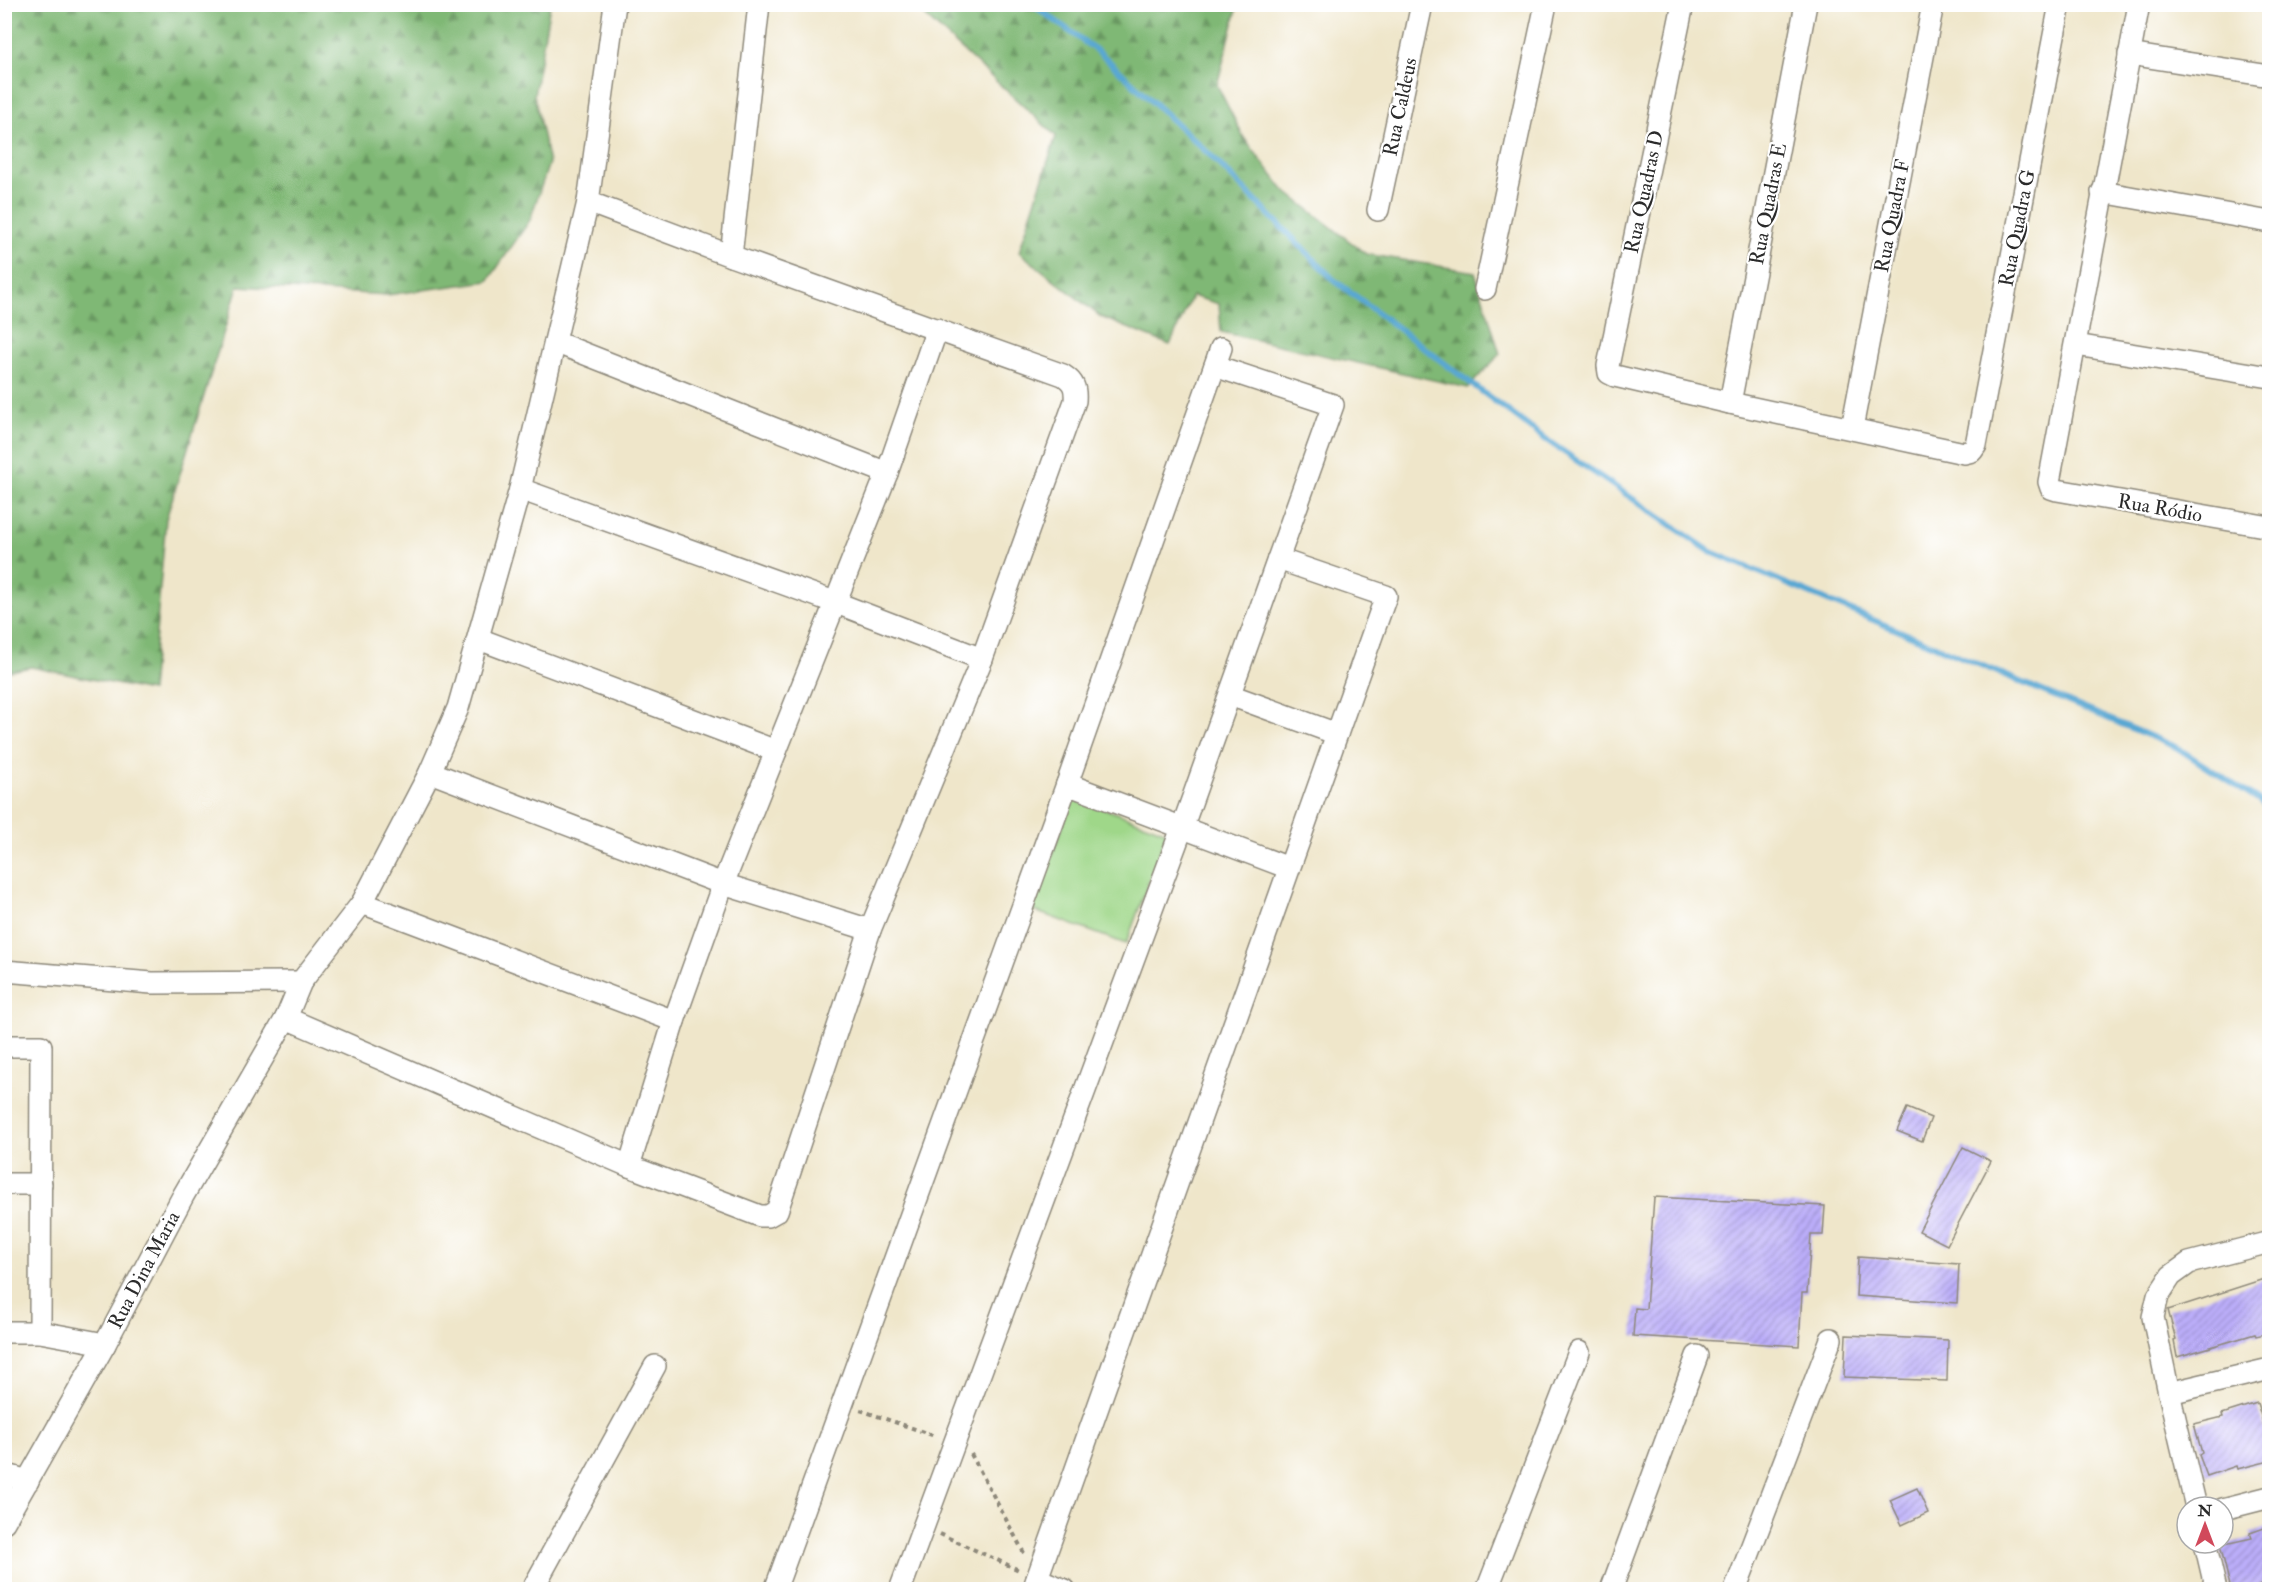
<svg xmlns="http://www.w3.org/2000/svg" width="2274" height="1594" viewBox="0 0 2274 1594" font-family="'IM FELL Double Pica',serif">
<defs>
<pattern id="forest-firs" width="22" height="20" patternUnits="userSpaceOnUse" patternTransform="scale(1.5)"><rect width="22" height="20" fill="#7fb875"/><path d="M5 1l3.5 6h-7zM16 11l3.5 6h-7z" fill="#689660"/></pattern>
<pattern id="building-hatch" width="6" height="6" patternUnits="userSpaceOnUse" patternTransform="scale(1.5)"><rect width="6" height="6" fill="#bcaefa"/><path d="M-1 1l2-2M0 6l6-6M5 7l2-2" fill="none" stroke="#998ecb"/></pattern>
</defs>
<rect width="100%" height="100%" fill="#fff"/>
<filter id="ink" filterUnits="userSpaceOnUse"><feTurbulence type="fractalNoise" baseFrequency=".0167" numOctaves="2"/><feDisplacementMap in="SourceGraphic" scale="12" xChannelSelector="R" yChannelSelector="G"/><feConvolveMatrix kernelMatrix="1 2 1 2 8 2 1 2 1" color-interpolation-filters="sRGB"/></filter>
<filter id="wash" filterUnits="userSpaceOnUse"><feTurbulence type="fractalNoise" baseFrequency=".008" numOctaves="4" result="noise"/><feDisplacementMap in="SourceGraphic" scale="24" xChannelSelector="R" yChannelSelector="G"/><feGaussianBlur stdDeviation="1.35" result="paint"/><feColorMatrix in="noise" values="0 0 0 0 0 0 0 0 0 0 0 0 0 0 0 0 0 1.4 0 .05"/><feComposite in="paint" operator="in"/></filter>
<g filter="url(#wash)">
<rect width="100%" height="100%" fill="#efe6ca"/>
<g fill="url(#forest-firs)" stroke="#557250" stroke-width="1.5">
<path d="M5 4 550 5 534 95 549 163 530 220 488 281 387 295 238 286 166 519 151 691 31 667 5 672Z"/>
<path d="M913 5H1238L1217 85 1244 138 1284 190 1366 254 1475 272 1500 354 1468 388 1221 332 1219 304 1192 296 1170 345 1101 317 1019 252 1056 136Z"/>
</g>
<path fill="#9fd789" stroke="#65815a" stroke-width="1.5" d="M1073 797 1167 832 1126 944 1032 910Z"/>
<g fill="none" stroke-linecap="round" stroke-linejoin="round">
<path stroke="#59a7d3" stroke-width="6" d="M1032 4 1100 53 1210 155 1334 280 1545 439 1711 552 2176 747 2270 808"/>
</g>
<g id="blocks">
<g fill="url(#building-hatch)">
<path d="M1907 1108 1931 1118 1922 1141 1897 1131Z"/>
<path d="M1963 1147 1991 1161 1947 1245 1919 1231Z"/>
<path d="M1654 1197 1825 1206 1823 1235H1811L1807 1293H1802L1799 1346 1633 1336 1635 1308 1646 1309Z"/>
<path d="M1858 1257 1959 1264 1957 1303 1856 1296Z"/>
<path d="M2270 1277V1333L2256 1336 2255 1334 2177 1357 2174 1341 2176 1340 2168 1310Z"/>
<path d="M1846 1335 1948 1340 1947 1381 1844 1377Z"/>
<path d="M2257 1403 2270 1445V1461L2237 1469 2236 1466 2207 1476 2199 1455 2202 1453 2194 1424 2223 1417 2222 1414Z"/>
<path d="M1917 1488 1928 1513 1902 1525 1890 1500Z"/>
<path d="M2270 1526V1582L2248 1590H2231L2220 1545 2252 1538 2250 1533Z"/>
</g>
</g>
</g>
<g filter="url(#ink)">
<use href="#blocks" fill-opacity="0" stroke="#8d887a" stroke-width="1.5"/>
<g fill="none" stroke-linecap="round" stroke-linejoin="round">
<defs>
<g id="minor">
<path d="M1683 4 1608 366 1609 373 1615 376 1730 403 1964 453 1972 451 1976 445 2060 4"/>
<path d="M2139 4 2049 482 2051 488 2057 490 2270 527"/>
<path d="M2129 54 2270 76"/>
<path d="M2102 192 2270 222"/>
<path d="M1378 210 1422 4"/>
<path d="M731 256 759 4"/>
<path d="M1485 289 1546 4"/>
<path d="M555 342 887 473"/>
<path d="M2076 345 2270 377"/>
<path d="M1730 403 1806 4"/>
<path d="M1852 428 1933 4"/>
<path d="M520 489 834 602 982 659"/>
<path d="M479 639 776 751"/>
<path d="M1230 695 1337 734"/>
<path d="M430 772 723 884 870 930"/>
<path d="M1067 784 1289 868"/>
<path d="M362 903 674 1021"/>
<path d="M4 971 152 983 301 982"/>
<path d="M286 1018 629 1166 760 1216H768L777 1211 870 930 982 659 1075 401C1076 388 1074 382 1063 375L731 256 588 202"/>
<path d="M4 1046H41L40 1332"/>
<path d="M629 1166 674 1021 723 884 887 473 937 329"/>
<path d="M4 1184H41"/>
<path d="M4 1332H40L105 1344"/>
<path d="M2169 1393 2270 1369"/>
<path d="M4 1474 28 1481"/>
<path d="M2196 1507 2169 1393 2153 1317 2158 1296 2171 1276 2189 1263 2270 1242"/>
<path d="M2223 1509 2270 1497"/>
<path d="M4 1522 105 1344 183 1196 286 1018 301 982 362 903 430 772 458 708 520 489 588 202 615 4"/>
<path d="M2205 1543 2216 1590"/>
<path d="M1037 1579 1065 1590"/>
<path d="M532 1590 655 1366"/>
<path d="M775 1590 1067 784 1221 348"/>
<path d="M900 1590 1182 828 1333 405 1215 366"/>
<path d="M1033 1590 1386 596 1278 559"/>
<path d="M1487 1590 1579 1352"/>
<path d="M1611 1590 1697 1356"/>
<path d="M1735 1590 1831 1339"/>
</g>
</defs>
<use href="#minor" stroke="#8d887a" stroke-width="24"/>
<g stroke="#8d887a" stroke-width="4" stroke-dasharray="4.5 4.5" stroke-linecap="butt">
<path d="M860 1410 935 1436"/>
<path d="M971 1454 1024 1553"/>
<path d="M940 1534 1021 1571"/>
</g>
<use href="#minor" stroke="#fff" stroke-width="21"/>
</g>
</g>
<g text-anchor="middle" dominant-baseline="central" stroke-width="4.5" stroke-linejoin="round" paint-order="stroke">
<g font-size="20" fill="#2b2b2b" stroke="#fff">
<text transform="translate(1400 107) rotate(-78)">Rua Caldeus</text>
<text transform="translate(1644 192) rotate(-78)">Rua Quadras D</text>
<text transform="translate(1768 204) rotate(-79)">Rua Quadras E</text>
<text transform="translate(1892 216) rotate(-79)">Rua Quadra F</text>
<text transform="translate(2017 228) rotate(-79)">Rua Quadra G</text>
<text transform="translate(2160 508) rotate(10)">Rua Ródio</text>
<text transform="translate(144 1270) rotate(-62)">Rua Dina Maria</text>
</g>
</g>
<rect width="2274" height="1594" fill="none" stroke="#fff" stroke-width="24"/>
<g transform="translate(2205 1525)"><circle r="28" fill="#ffffff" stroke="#aaaaaa" stroke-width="1.5"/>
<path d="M0-4.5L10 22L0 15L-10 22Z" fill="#d1495b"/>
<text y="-9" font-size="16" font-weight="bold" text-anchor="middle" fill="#2b2b2b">N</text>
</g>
</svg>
